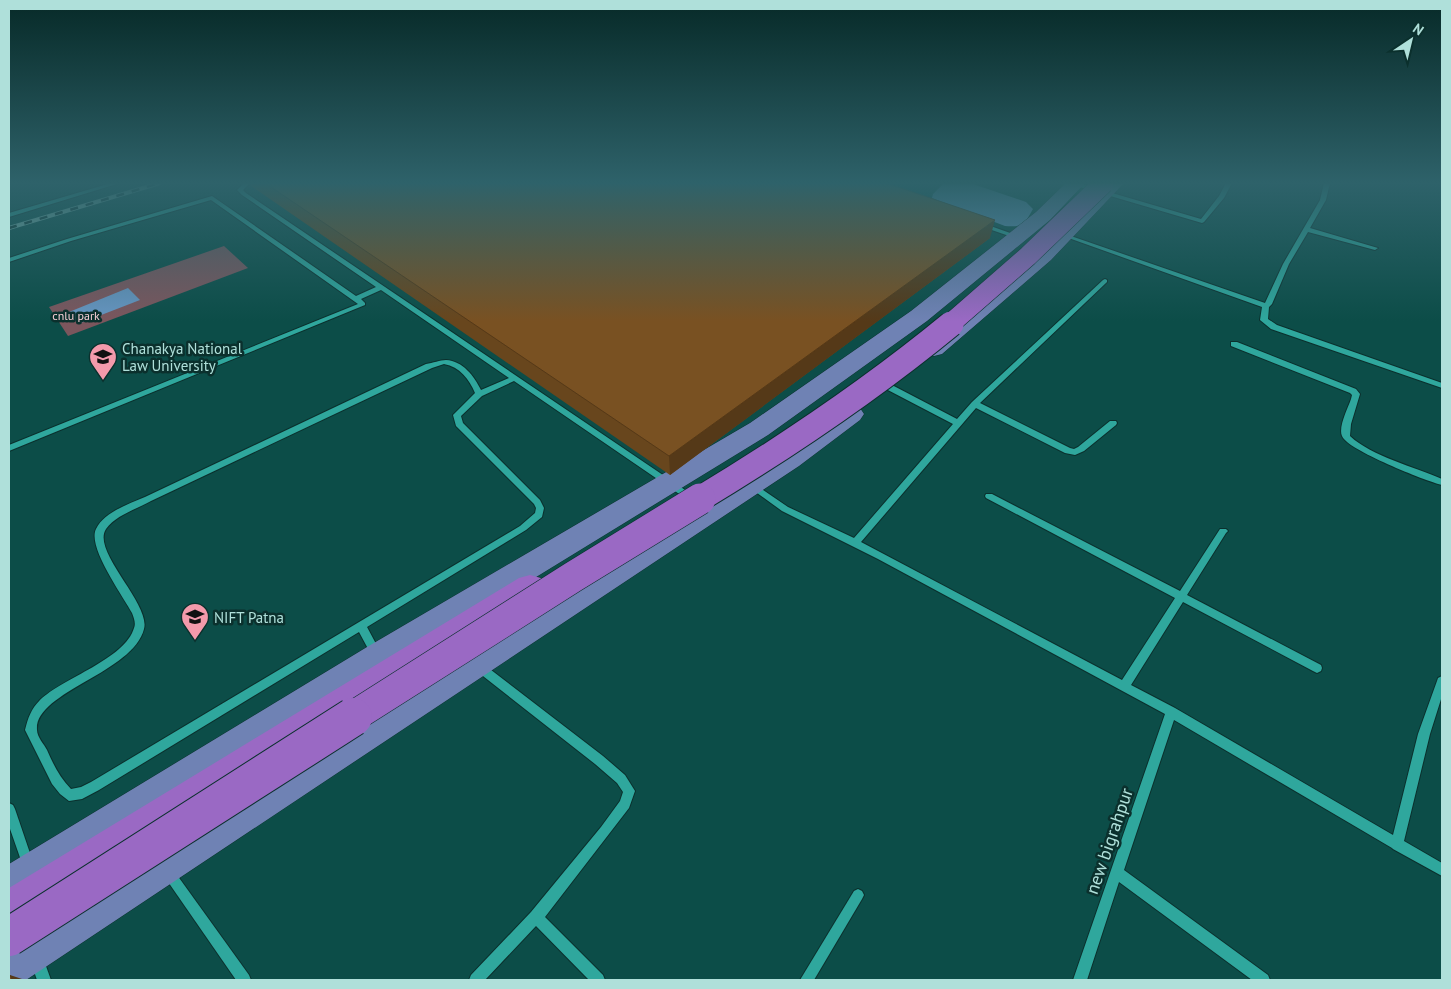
<svg xmlns="http://www.w3.org/2000/svg" width="1451" height="989" viewBox="0 0 1451 989" font-family="'PT Sans',sans-serif">
<rect width="100%" height="100%" fill="#0c4d48"/>
<path fill="#7b565d" d="M224 246 248 268 68 336 49 307Z"/>
<g fill="#6695c0">
<path d="M944 183H970L1026 202 1033 209C1024 225 1023 227 1005 226L932 198 933 194Z"/>
<path d="M128 288 140 300 78 324 69 312Z"/>
</g>
<g fill="none" stroke-linecap="round" stroke-linejoin="round">
<defs>
<g id="minor">
<path d="M111 183H120L9 217V213Z"/>
<path d="M244 183H250L243 190 246 193 694 496 695 498 691 501 688 500 514 381 482 396 461 416 463 423 540 500 544 508 542 517 526 530 367 627 382 655 381 658 377 660 373 658 359 632 99 790 82 799 69 801 60 794 52 784 25 730C28 718 31 709 40 700 63 678 125 659 134 628 136 624 134 618 132 613 123 596 87 547 96 529 104 512 129 504 145 497L426 364C433 363 440 360 446 360 463 361 474 376 481 390L509 378 381 290 361 299 365 303V305L9 451V445L358 304 211 200 71 241 9 262V258L67 239 212 196 356 296 376 287 242 195 237 190ZM444 364C460 367 469 379 475 393L453 415 456 426 534 504 536 508 535 513 520 526 91 782 81 787 71 789C60 778 53 764 47 750 44 744 37 737 37 730 34 692 133 673 144 629 151 604 91 551 106 529 116 515 137 509 151 501L432 368Z"/>
<path d="M1073 183H1078L1201 219 1219 196 1226 183H1232L1224 198 1204 222 1202 223 1073 185Z"/>
<path d="M1324 183H1330L1326 200 1310 228 1378 248 1375 250 1308 232 1289 264 1272 304 1269 307 1268 319 1277 325 1442 383V388L1271 329 1260 320 1262 307 1063 236 1068 235 1265 303 1283 264 1320 200Z"/>
<path d="M982 223 1019 236 1020 237 1015 238 980 226 979 225Z"/>
<path d="M1105 279 1107 280V282L980 403 1070 448 1074 449 1078 447 1110 421H1116L1117 423 1116 425 1084 451 1075 455 1065 453 976 408 861 542 1122 680 1175 598 986 498 985 496 986 494H992L1180 591 1220 529H1226L1228 531 1226 533 1187 595 1321 665 1322 668 1321 671 1317 673 1313 671 1183 602 1131 685 1175 708 1393 835 1418 734 1437 681 1438 678 1442 676V696L1430 734 1404 841 1442 863V876L1393 849 1392 848 1174 720 1124 870 1268 975 1270 980H1252L1119 882 1087 980H1073L1165 714 878 559 782 511 746 485 750 482 753 483 788 507 854 538 953 424 884 388 883 386 884 384H890L957 419 972 402 1103 280Z"/>
<path d="M1231 342H1237L1356 389 1360 394 1351 424 1350 436C1371 456 1415 467 1442 479V485C1426 481 1347 450 1342 436 1338 427 1348 408 1351 399L1352 395 1350 393 1231 346Z"/>
<path d="M478 661 482 663 603 756 625 775 635 791 629 808 545 917 603 975 605 980H589L536 926 485 980H469L471 975 531 912 601 827 620 801 623 792 617 783 595 764 474 669 473 666 474 663Z"/>
<path d="M9 803 13 805 15 809 34 865 32 869 28 871 24 869 9 826Z"/>
<path d="M168 866 172 868 249 975 251 980H236L164 876 162 872 164 868Z"/>
<path d="M858 889 862 891 864 895 862 899 814 980H800L854 891Z"/>
<path d="M37 953 42 955 51 980H37L30 960 32 955Z"/>
</g>
<g id="major">
<path d="M1066 183H1085L1050 220 927 321 768 435 389 667 23 900 9 906V864L367 647 750 423 911 311 1036 212Z"/>
<path d="M1105 183H1124L1051 260 942 354 934 356 926 354 922 349 926 344 1037 252Z"/>
<path d="M851 406 860 408 864 414 860 420 799 466 26 980H9V943L781 452 842 408Z"/>
</g>
<path id="highway" d="M530 575 541 578 545 587 541 596 23 925 9 931V888L519 578Z"/>
</defs>
<use href="#minor" stroke="#0b302d" stroke-width="2"/>
<use href="#major" stroke="#0b302d" stroke-width="1"/>
<use href="#highway" stroke="#0b302d" stroke-width="1"/>
<use href="#minor" fill="#2fa79d" fill-rule="evenodd"/>
<use href="#major" fill="#6f82b4" fill-rule="evenodd"/>
<use href="#highway" fill="#9a69c4" fill-rule="evenodd"/>
<defs>
<path id="rail" d="M9 228 160 183"/>
</defs>
<use href="#rail" stroke="#80b5af" stroke-width="4"/>
<use href="#rail" stroke="#0b302d" stroke-width="2.5" stroke-dasharray="8" stroke-linecap="butt"/>
<defs>
<path id="highway-bridge-far3" d="M949 325 1028 256 1104 183"/>
<path id="highway-bridge-far2" d="M698 500C786 447 872 389 951 324"/>
<path id="highway-bridge-far1" d="M351 718 573 577 700 499"/>
<path id="highway-bridge" d="M9 937 353 717"/>
</defs>
<use href="#highway-bridge-far3" stroke="#0b302d" stroke-width="21" stroke-linecap="butt"/>
<use href="#highway-bridge-far2" stroke="#0b302d" stroke-width="27" stroke-linecap="butt"/>
<use href="#highway-bridge-far1" stroke="#0b302d" stroke-width="32" stroke-linecap="butt"/>
<use href="#highway-bridge" stroke="#0b302d" stroke-width="40" stroke-linecap="butt"/>
<use href="#highway-bridge-far3" stroke="#9a69c4" stroke-width="20"/>
<use href="#highway-bridge-far2" stroke="#9a69c4" stroke-width="25"/>
<use href="#highway-bridge-far1" stroke="#9a69c4" stroke-width="31"/>
<use href="#highway-bridge" stroke="#9a69c4" stroke-width="38"/>
</g>
<path fill="#68461d" d="M250 183H886L990 238 670 475 251 186Z"/>
<g fill="#553918">
<path d="M995 220 990 238 670 475 669 456Z"/>
<path d="M10 975 25 980H12Z"/>
</g>
<g fill="#795122" stroke="#553918">
<path d="M265 183H886L995 220 669 456Z"/>
<path d="M10 975 12 980H9V976Z"/>
</g>
<linearGradient id="sky" x2="0" y2="1"><stop stop-color="#072a28"/><stop offset="0.57" stop-color="#2e626a"/><stop offset="1" stop-color="#2e626a" stop-opacity="0"/></linearGradient>
<rect width="1451" height="321" fill="url(#sky)"/>
<defs>
<symbol id="university-pin" viewBox="-11 -11 22 30"><path d="M0 17L-7.5 6A9.5 9.5 0 1 1 7.5 6Z" fill="#f39aab" stroke="#0b302d"/><path d="M0-5L7-2L0 1L-7-2ZM-4 1L0 2.5L4 1V4Q0 6-4 4Z" fill="#111"/></symbol>
</defs>
<g fill-rule="evenodd">
<use href="#university-pin" x="87" y="341" width="32" height="43"/>
<use href="#university-pin" x="179" y="601" width="32" height="43"/>
</g>
<g text-anchor="middle" dominant-baseline="central" stroke-width="5" stroke-linejoin="round" paint-order="stroke">
<g font-size="12" fill="#f5ced4" stroke="#0b302d">
<text x="76" y="315">cnlu park</text>
</g>
<g font-size="15" fill="#afe0da" stroke="#0b302d" text-anchor="start">
<text x="122" y="348">Chanakya National<tspan x="122" dy="17">Law University</tspan></text>
<text x="214" y="617">NIFT Patna</text>
</g>
<g font-size="18" fill="#afe0da" stroke="#0b302d">
<text transform="translate(1109 841) rotate(-71)">new bigrahpur</text>
</g>
</g>
<rect width="1451" height="989" fill="none" stroke="#afe0da" stroke-width="20"/>
<g transform="translate(1411 40) rotate(35)" stroke="#0b302d" stroke-width="4" paint-order="stroke">
<path d="M0-4L9 19L0 12L-9 19Z" fill="#afe0da"/>
<text y="-8" font-size="14" font-weight="bold" text-anchor="middle" fill="#afe0da">N</text>
</g>
</svg>
